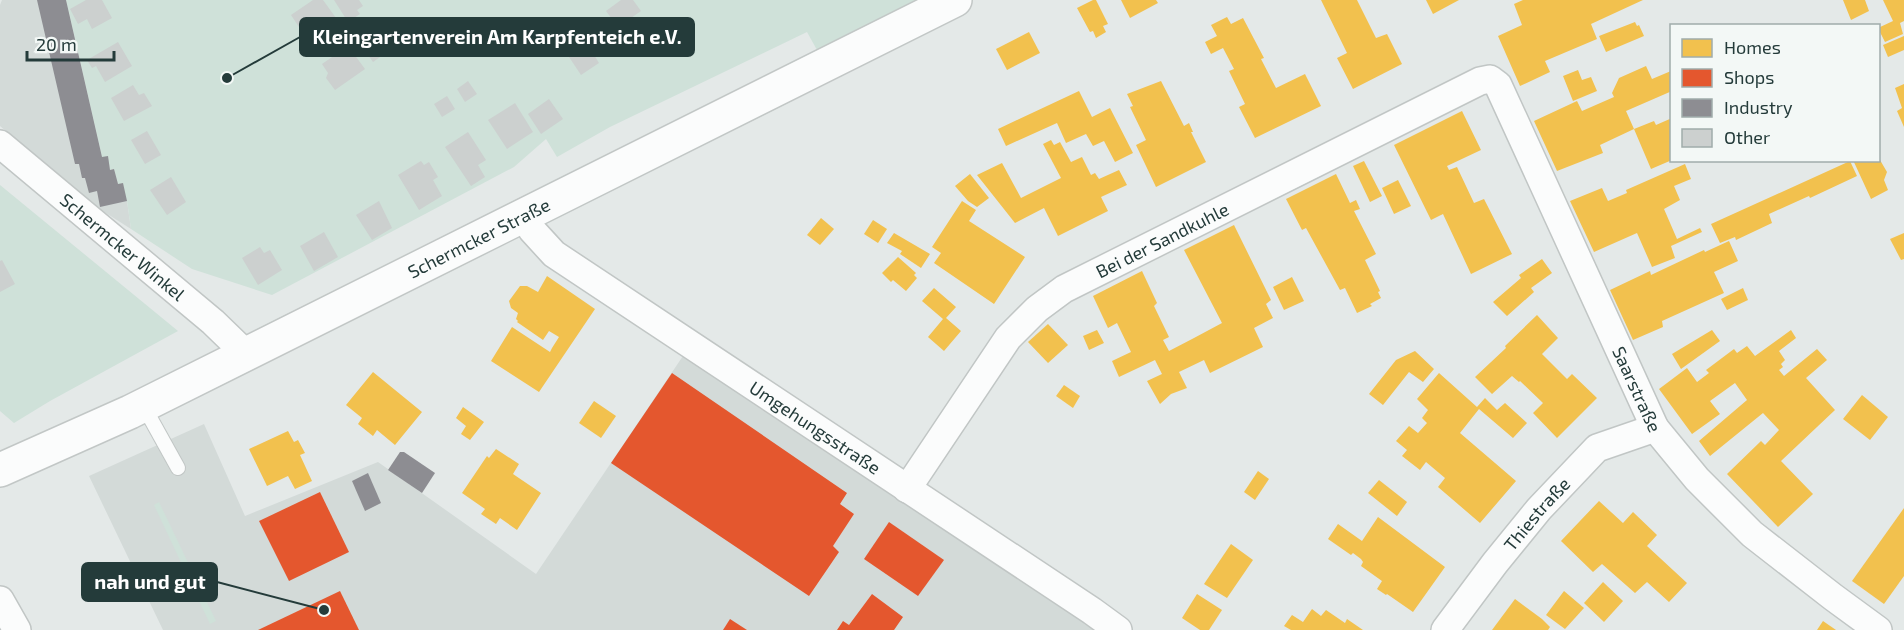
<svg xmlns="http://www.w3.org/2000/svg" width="1904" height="630" viewBox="0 0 1904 630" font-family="'Exo 2',sans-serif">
<rect width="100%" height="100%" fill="#e4e9e8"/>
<g fill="#d3dad8">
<path d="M2 0H66L102 157 108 156 111 170 114 169 127 201 131 229 98 208 0 126V5Z"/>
<path d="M685 353 1104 630H163L89 476 204 424 245 516 378 462 536 574Z"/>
</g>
<g fill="#cfe1d9">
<path d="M66 0H918L817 50 807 32 610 127 557 157 546 139 514 167 272 295 192 269 131 229 127 201 118 184 114 169 110 170 108 157H102Z"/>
<path d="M0 185 178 331 50 401 14 423 0 411Z"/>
<path d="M159 502 216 621 210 624 154 505Z"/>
</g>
<g fill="#f2c14e">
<path d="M1093 0H1096L1108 24 1103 26 1106 32 1096 38 1093 31 1090 32 1077 8Z"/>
<path d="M1121 0H1156L1158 3 1130 18Z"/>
<path d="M1321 0H1357L1376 38 1387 34 1402 64 1353 89 1337 58 1347 53Z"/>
<path d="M1426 0H1459L1433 14Z"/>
<path d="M1523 0H1643L1591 24 1597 39 1545 61 1550 72 1520 86 1498 36 1522 25 1514 4Z"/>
<path d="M1843 0H1865L1869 11 1851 20Z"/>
<path d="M1883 0H1904V21L1900 23 1903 34 1885 42 1878 28 1893 21Z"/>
<path d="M1227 17 1231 24 1243 18 1264 58 1261 59 1276 88 1305 74 1321 106 1255 138 1239 107 1245 104 1229 71 1234 69 1223 48 1211 54 1205 42 1217 36 1211 25Z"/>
<path d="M1635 22 1637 26 1639 25 1644 36 1606 52 1599 36Z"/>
<path d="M1029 32 1040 53 1007 70 996 49Z"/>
<path d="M1904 36V50L1888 57 1883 45Z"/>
<path d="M1646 66 1652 79 1671 71 1672 91 1626 111 1634 129 1600 145 1603 153 1557 171 1534 121 1577 101 1582 111 1614 97 1612 93 1619 78Z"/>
<path d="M1578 70 1582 80 1591 77 1597 91 1573 101 1563 76Z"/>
<path d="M1161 81 1184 126 1189 123 1193 132H1191L1206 162 1156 187 1136 145 1146 140 1130 107 1133 106 1127 94Z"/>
<path d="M1904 84V127L1897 111 1902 108 1895 88Z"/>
<path d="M1079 91 1092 117 1110 108 1133 153 1115 162 1104 141 1093 146 1086 134 1066 143 1057 123 1006 146 998 129Z"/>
<path d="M1462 111 1481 150 1447 166 1449 170 1457 167 1474 203 1484 199 1512 254 1471 274 1443 214 1431 220 1394 145Z"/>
<path d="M1672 118V160L1651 169 1634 129 1654 121 1656 125Z"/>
<path d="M1051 140 1054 145 1060 142 1071 162 1082 157 1091 175 1095 173 1099 179 1119 170 1127 185 1101 197 1108 211 1058 236 1044 208 1015 223 977 175 1002 163 1021 198 1061 178 1043 144Z"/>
<path d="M1853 160 1863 162 1880 160 1887 172 1884 180 1888 190 1871 199Z"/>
<path d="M1364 161 1382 196 1370 202 1353 166Z"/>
<path d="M1850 161 1857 176 1810 198 1809 196 1769 214 1772 223 1736 240 1735 237 1720 243 1711 224Z"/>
<path d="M1685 164 1691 179 1674 186 1680 200 1664 209 1677 239 1700 228 1702 232 1671 246 1675 258 1652 267 1637 233 1594 252 1570 201 1602 188 1608 201 1627 193 1626 190Z"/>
<path d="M970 174 989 198 977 207 968 201 955 186Z"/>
<path d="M1336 174 1350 203 1356 200 1360 209 1354 211 1376 254 1365 260 1380 291 1378 292 1381 298 1370 304 1372 306 1357 313 1345 288 1340 290 1306 228 1302 230 1286 199Z"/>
<path d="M1398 180 1411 206 1394 214 1382 188Z"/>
<path d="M962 201 976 210 969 221 1025 257 994 304 934 263 941 253 932 247Z"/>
<path d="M821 218 834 229 820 245 807 235Z"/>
<path d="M873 220 887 229 878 243 864 234Z"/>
<path d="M1234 225 1271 300 1266 304 1273 318 1254 328 1263 347 1210 373 1204 360 1179 372 1187 388 1171 394 1160 404 1147 381 1162 374 1155 360 1119 377 1112 361 1131 352 1117 323 1108 328 1093 296 1142 271 1157 303 1154 306 1169 337 1163 340 1169 351 1194 338 1222 323 1184 250Z"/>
<path d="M894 233 930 254 921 268 900 254 902 251 887 243Z"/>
<path d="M1904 233V259L1901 260 1890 239Z"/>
<path d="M1729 241 1738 261 1714 272 1724 293 1662 321 1663 327 1633 340 1610 290 1650 271 1651 275 1704 250 1705 252Z"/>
<path d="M898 257 916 273 914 275 917 278 906 291 893 280 891 282 882 273Z"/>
<path d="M1542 259 1552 273 1531 288 1534 292 1507 316 1493 302 1521 278 1519 275Z"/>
<path d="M547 276 595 309 539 392 491 361 512 327 550 352 552 348 559 337 549 331 543 340 517 322 518 321 516 319 518 313 511 308 509 301 520 286H527L538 292Z"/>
<path d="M1292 277 1304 301 1284 310 1273 287Z"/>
<path d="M934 288 956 307 946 318 961 331 944 351 928 337 943 319 922 301Z"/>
<path d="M1743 288 1748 300 1727 310 1721 299Z"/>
<path d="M1537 315 1558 338 1542 354 1567 379 1572 374 1597 398 1557 438 1533 413 1543 403 1520 381 1519 382 1512 376 1492 394 1475 377 1506 348 1505 346Z"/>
<path d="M1048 324 1068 345 1048 363 1028 342Z"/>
<path d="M1097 330 1104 343 1089 350 1083 336Z"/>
<path d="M1712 330 1720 341 1681 369 1672 354Z"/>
<path d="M1791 330 1796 338 1779 351 1785 360 1781 364 1783 367 1779 370 1784 376 1817 349 1827 360 1806 378 1835 410 1781 461 1813 494 1778 527 1727 474 1761 441 1765 445 1779 430 1763 413 1710 456 1699 441 1747 400 1735 383 1710 401 1720 414 1692 434 1659 389 1687 368 1697 382 1709 373 1706 370 1734 349 1737 353 1747 346 1755 356Z"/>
<path d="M1415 351 1434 369 1423 382 1409 372 1383 405 1369 394 1396 360Z"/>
<path d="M373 372 422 412 395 445 377 430 373 436 358 424 362 418 346 405Z"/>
<path d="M1439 373 1477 407 1485 398 1497 410 1505 403 1527 423 1513 438 1479 409 1460 433 1516 481 1480 523 1438 487 1445 478 1426 462 1420 470 1402 456 1407 450 1396 441 1409 426 1418 433 1427 423 1422 418 1428 410 1417 399Z"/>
<path d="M1064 385 1080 396 1073 408 1056 396Z"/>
<path d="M1862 395 1888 417 1870 440 1843 419Z"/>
<path d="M594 401 616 416 601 438 579 423Z"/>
<path d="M463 407 484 422 470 440 461 434 466 426 456 418Z"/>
<path d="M288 431 294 442 298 440 305 453 300 455 312 481 295 489 288 476 267 486 249 449Z"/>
<path d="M496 449 519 464 513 474 541 493 517 530 500 518 496 524 481 514 485 509 462 493 487 456 489 458Z"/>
<path d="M1258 471 1269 479 1255 500 1244 492Z"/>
<path d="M1379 480 1407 502 1397 516 1368 493Z"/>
<path d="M1599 501 1623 523 1633 512 1657 535 1647 546 1687 583 1669 602 1647 582 1635 593 1602 564 1593 572 1561 541Z"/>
<path d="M1904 508V576L1884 604 1852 581Z"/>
<path d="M1378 517 1445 567 1413 612 1387 594 1386 595 1377 589 1382 581 1361 566 1363 562 1361 559 1353 553 1351 555 1328 539 1338 524 1362 541Z"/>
<path d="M1231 544 1253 560 1227 598 1204 584Z"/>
<path d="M1603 582 1623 601 1604 622 1584 603Z"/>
<path d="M1564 591 1584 608 1565 629 1546 615Z"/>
<path d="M1197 594 1222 610 1209 630H1200L1182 618Z"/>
<path d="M1515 599 1542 619 1550 627 1548 630H1492Z"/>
<path d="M1312 609 1321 616 1326 610 1345 623 1347 619 1363 630H1291L1284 626 1292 615 1303 622Z"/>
<path d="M1823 621 1836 630H1817Z"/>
</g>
<g fill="#e4572e">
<path d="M672 373 847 493 840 504 854 514 833 546 839 552 809 596 611 463Z"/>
<path d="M320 492 349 552 289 581 259 521Z"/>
<path d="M889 522 944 560 918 596 864 559Z"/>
<path d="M340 591 359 630H258Z"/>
<path d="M872 594 903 617 894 630H837L843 621 849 625Z"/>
<path d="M730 619 747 630H723Z"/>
</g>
<g fill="#8d8d92">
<path d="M37 0H66L102 157 108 156 110 170 114 169 118 184 123 183 127 201 100 207 97 191 89 193 85 178H82L79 164H75Z"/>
<path d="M400 452H404L435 473 422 493 388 470Z"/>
<path d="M368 473 381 503 365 511 352 481Z"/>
</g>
<g fill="#ccd0cf">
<path d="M86 0H102L112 18 92 29 87 19 78 24 70 9Z"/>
<path d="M313 0H323L336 18 334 20 336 23 322 33H303L291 15Z"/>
<path d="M334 0H359L363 6 357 10 360 14 348 22Z"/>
<path d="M621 0H633L641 11 618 27 606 11Z"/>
<path d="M374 27 390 50 373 62 357 39Z"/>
<path d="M118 42 132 66 105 82 96 66 92 68 87 60Z"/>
<path d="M588 45 599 63 581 75 569 57Z"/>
<path d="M348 46 365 69 335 90 326 78 328 73 322 64Z"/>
<path d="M468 81 477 94 465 102 457 89Z"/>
<path d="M133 85 139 95 144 93 152 106 124 121 111 98Z"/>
<path d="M447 96 455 109 442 117 434 104Z"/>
<path d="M549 99 563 119 541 134 528 114Z"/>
<path d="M515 103 533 132 507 149 488 120Z"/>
<path d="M147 131 161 155 145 164 131 140Z"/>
<path d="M468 132 486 160 478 165 485 177 471 186 445 147Z"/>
<path d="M421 161 424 165 429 162 438 177 433 180 442 196 419 210 398 175Z"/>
<path d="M171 177 186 202 167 215 150 190Z"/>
<path d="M379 201 392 228 372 240 356 215Z"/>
<path d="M324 232 338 257 314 271 300 246Z"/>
<path d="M260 247 264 253 270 250 282 270 258 285 242 258Z"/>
<path d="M2 260 15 284 0 292V261Z"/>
</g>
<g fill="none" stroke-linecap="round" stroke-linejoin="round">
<defs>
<path id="lane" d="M143 405 178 468"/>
<g id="street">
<path id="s1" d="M0 144 213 322 245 353"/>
<path id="s2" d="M524 215 532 230 554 254 1092 611 1118 630"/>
<path id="s3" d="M907 489 1008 338 1037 309 1064 289 1480 81 1490 79 1498 85 1655 428 1697 479 1752 534 1833 597 1878 630"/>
<path d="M0 600 17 630"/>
<path id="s4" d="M1445 630 1495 563 1539 509 1597 448 1655 428"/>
</g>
<g id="secondary">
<path id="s5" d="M0 470 130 412 955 0"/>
</g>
</defs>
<use href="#lane" stroke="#c1c6c5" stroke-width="16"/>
<use href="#street" stroke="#c1c6c5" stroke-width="30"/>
<use href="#secondary" stroke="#c2c7c6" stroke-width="36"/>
<use href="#lane" stroke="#fbfcfc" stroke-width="14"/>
<use href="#street" stroke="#fbfcfc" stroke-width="27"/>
<use href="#secondary" stroke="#fbfcfc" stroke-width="33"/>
</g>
<g text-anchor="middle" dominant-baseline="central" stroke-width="6" stroke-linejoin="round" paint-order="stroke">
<g font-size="18" fill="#243b3a" stroke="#f3f8f6">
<text stroke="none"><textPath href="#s5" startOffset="532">Schermcker Straße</textPath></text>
<text stroke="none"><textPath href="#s3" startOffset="366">Bei der Sandkuhle</textPath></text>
<text stroke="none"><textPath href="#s1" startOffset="160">Schermcker Winkel</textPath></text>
<text stroke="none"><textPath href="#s3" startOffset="1076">Saarstraße</textPath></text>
<text stroke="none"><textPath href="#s2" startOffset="363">Umgehungsstraße</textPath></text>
<text stroke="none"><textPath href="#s4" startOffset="148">Thiestraße</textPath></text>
</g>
</g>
<path fill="none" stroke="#243b3a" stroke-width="2" d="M227 78L300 37M324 610L217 582"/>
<g fill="#243b3a" stroke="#f3f8f6" stroke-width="2">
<circle cx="227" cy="78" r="6"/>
<circle cx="324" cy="610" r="6"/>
</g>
<g fill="#243b3a" stroke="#243b3a" stroke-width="2">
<rect x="300" y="18" width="394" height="38" rx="6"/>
<rect x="82" y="563" width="135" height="38" rx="6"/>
</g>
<g font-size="20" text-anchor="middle" font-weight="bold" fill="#fff">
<text x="497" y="44">Kleingartenverein Am Karpfenteich e.V.</text>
<text x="150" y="589">nah und gut</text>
</g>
<rect x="1670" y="24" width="210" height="138" fill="#f3f8f6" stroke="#a0acab" stroke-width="1.5"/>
<rect x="1682" y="39" width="30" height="18" fill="#f2c14e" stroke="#a0acab" stroke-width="1.5"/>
<text x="1724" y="54" font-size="18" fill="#243b3a">Homes</text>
<rect x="1682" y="69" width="30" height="18" fill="#e4572e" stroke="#a0acab" stroke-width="1.5"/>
<text x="1724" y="84" font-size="18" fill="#243b3a">Shops</text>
<rect x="1682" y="99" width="30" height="18" fill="#8d8d92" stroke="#a0acab" stroke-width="1.5"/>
<text x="1724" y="114" font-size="18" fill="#243b3a">Industry</text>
<rect x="1682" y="129" width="30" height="18" fill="#ccd0cf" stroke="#a0acab" stroke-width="1.5"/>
<text x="1724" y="144" font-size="18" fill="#243b3a">Other</text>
<path d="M27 51v9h87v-9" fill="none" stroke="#243b3a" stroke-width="3"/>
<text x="36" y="51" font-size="18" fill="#243b3a" stroke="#f3f8f6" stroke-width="4.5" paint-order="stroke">20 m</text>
</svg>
